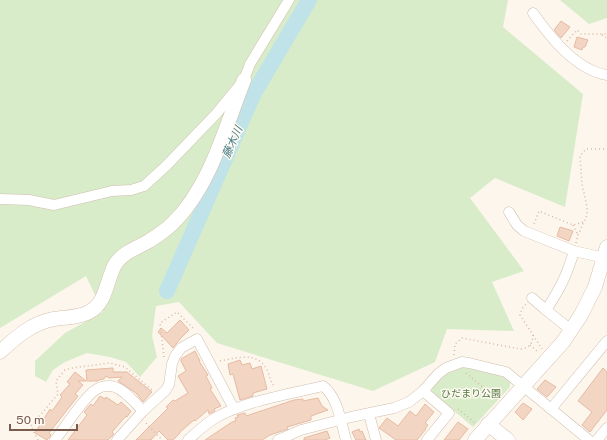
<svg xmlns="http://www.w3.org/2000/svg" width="607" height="440" viewBox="0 0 607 440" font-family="'Public Sans','Noto Sans JP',sans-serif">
<rect width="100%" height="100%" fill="#fdf6ec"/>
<g fill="#d8ecc9">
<path d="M0 0H508L503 27 583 94 565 207 495 178 470 198 524 271 492 282 514 331 447 329 435 362 373 391 217 343 179 302 156 306 152 336 157 357 140 377 126 362 110 357 87 353 65 362 53 370 46 382 35 376V361L65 333 103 312 86 276 0 328Z"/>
<path d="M560 0H607V18L589 24Z"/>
<path d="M460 368C474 367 499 373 510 381V387L473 427 432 392C432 379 450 371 460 368Z"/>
</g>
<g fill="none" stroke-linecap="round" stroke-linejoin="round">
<path stroke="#bfe3e8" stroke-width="16" d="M167 291 253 95 309 0"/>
</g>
<g fill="#f3d5c3" stroke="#e6bba3">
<path d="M561 21 570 27 561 38 554 30Z"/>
<path d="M577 37 588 40 585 47H583L582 50 574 47Z"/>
<path d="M560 227 573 231 569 241 557 236Z"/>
<path d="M180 320 189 330 180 339 173 348 158 332 161 328 167 333Z"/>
<path d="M195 351 200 361H199L208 375 206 376 212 388 210 389 221 406 214 409 215 411 209 414 208 410 195 421 194 420 180 432V433L173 440H168L159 431 151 440H136L168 408 166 407 173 400 175 401 188 393 178 376 186 371 181 361V359Z"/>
<path d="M240 360 242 365 250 363 252 369 261 366 267 389 253 393V396L240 400 233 374 230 375 228 364Z"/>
<path d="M113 368V372H127L152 392 143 402 136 393 118 381 122 377 109 378 106 376 104 379 99 380 98 381H87L86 370Z"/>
<path d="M603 368 607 372V410L590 432 582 425 592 412 578 401Z"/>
<path d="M75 372 86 381H78L83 385 75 394 78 396 49 433 51 435 47 440 35 433 50 409 52 411 62 397 60 395 70 384 67 382Z"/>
<path d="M545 380 556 387 547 397 537 389Z"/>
<path d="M100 396 105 399 106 397 118 405 121 402 131 411 127 417 126 416 112 432 114 434 108 440H68L87 415 84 412 91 404 93 406Z"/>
<path d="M318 398 322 406 328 410 311 416V420L287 427 288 429 270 435 262 440H205L232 422 236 421 235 418 238 417 237 415 245 413 246 416 294 400 303 399V401Z"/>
<path d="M523 403 532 409 523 420 515 412Z"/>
<path d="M425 404 434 412 425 423 428 425 425 429H426L417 440H396L379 428 387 418 398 426 410 411 416 416Z"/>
<path d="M458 422 468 429 459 440H444Z"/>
<path d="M359 429 360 432 362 431 366 440H356L352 432Z"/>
<path d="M327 431 330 438 325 440H304V438Z"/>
</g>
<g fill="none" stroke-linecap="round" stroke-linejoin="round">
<defs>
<g id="street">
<path d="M533 13C550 37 576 70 607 75"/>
<path d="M0 199 29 200 54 205 112 191 131 190 144 186 166 166 216 114 244 80 250 64 289 0"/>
<path d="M509 212 517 225 524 231 574 251 605 258"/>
<path d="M532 298 546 310"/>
<path d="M571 330 546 310C560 289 567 275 574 251"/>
<path d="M423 391 449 413 427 440"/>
<path d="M551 409 607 341"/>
<path d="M369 414 376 440"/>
<path d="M55 440C64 429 86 394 97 389 101 386 110 385 115 387 126 391 135 403 143 411"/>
<path d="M117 440 143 411 165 391 169 385 172 364 175 356 181 348 197 339 234 409"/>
<path d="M188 440C197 432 206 423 217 417 245 401 290 394 323 386 338 397 341 423 346 440"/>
<path d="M278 440 301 430 351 417 394 408 409 402 423 391 438 374 446 368 462 362 469 363 506 372 589 440"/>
<path d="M597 440 607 428"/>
</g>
<g id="secondary">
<path d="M0 352C16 337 32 323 54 319 65 317 79 318 89 312 108 302 106 278 116 263 125 251 137 248 149 241 157 236 166 230 173 223 210 187 225 128 244 80"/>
<path d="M488 424 508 440"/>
<path d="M475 440 563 342 581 315 595 287 607 247"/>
</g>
</defs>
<use href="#street" stroke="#d1beb0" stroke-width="11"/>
<use href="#secondary" stroke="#d6c0b0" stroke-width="15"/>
<g stroke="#d9b8a5" stroke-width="1.5" stroke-dasharray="1 3" stroke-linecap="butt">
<path d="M602 35 607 38"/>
<path d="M567 41 577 30 581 34H607"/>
<path d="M534 224 539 211 573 225 584 222"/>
<path d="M573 225 578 235"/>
<path d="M576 243 578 235 587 215V207L582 184 580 156 586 149H607"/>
<path d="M533 335 542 349"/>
<path d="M530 345 538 352"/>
<path d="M454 355 455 344 462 338 520 349C529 349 533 343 533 335L520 315 522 309 526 304"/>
<path d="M164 357 160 323 177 312 195 330"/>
<path d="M220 361C236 358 258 351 267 370 270 376 270 382 275 387"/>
<path d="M466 373 497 399"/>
<path d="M458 409 475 423"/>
<path d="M146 423 162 440"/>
<path d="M38 440 31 426 58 394 56 381 65 370 72 368 110 363 125 367 152 390"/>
</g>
<use href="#street" stroke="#fff" stroke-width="10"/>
<use href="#secondary" stroke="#fff" stroke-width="14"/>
</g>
<g text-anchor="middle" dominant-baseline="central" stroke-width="3" stroke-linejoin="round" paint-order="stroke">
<g font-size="10" fill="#537a41" stroke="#fffaf3">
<text x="471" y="393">ひだまり公園</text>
</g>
<g font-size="11" font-style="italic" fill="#437c86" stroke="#fffaf3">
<text transform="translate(232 142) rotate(-66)">藤木川</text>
</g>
</g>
<path d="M10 424v6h67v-6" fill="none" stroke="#7a5c4d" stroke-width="2"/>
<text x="16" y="424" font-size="12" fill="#7a5c4d" stroke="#fffaf3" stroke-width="3" paint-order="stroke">50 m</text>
</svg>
